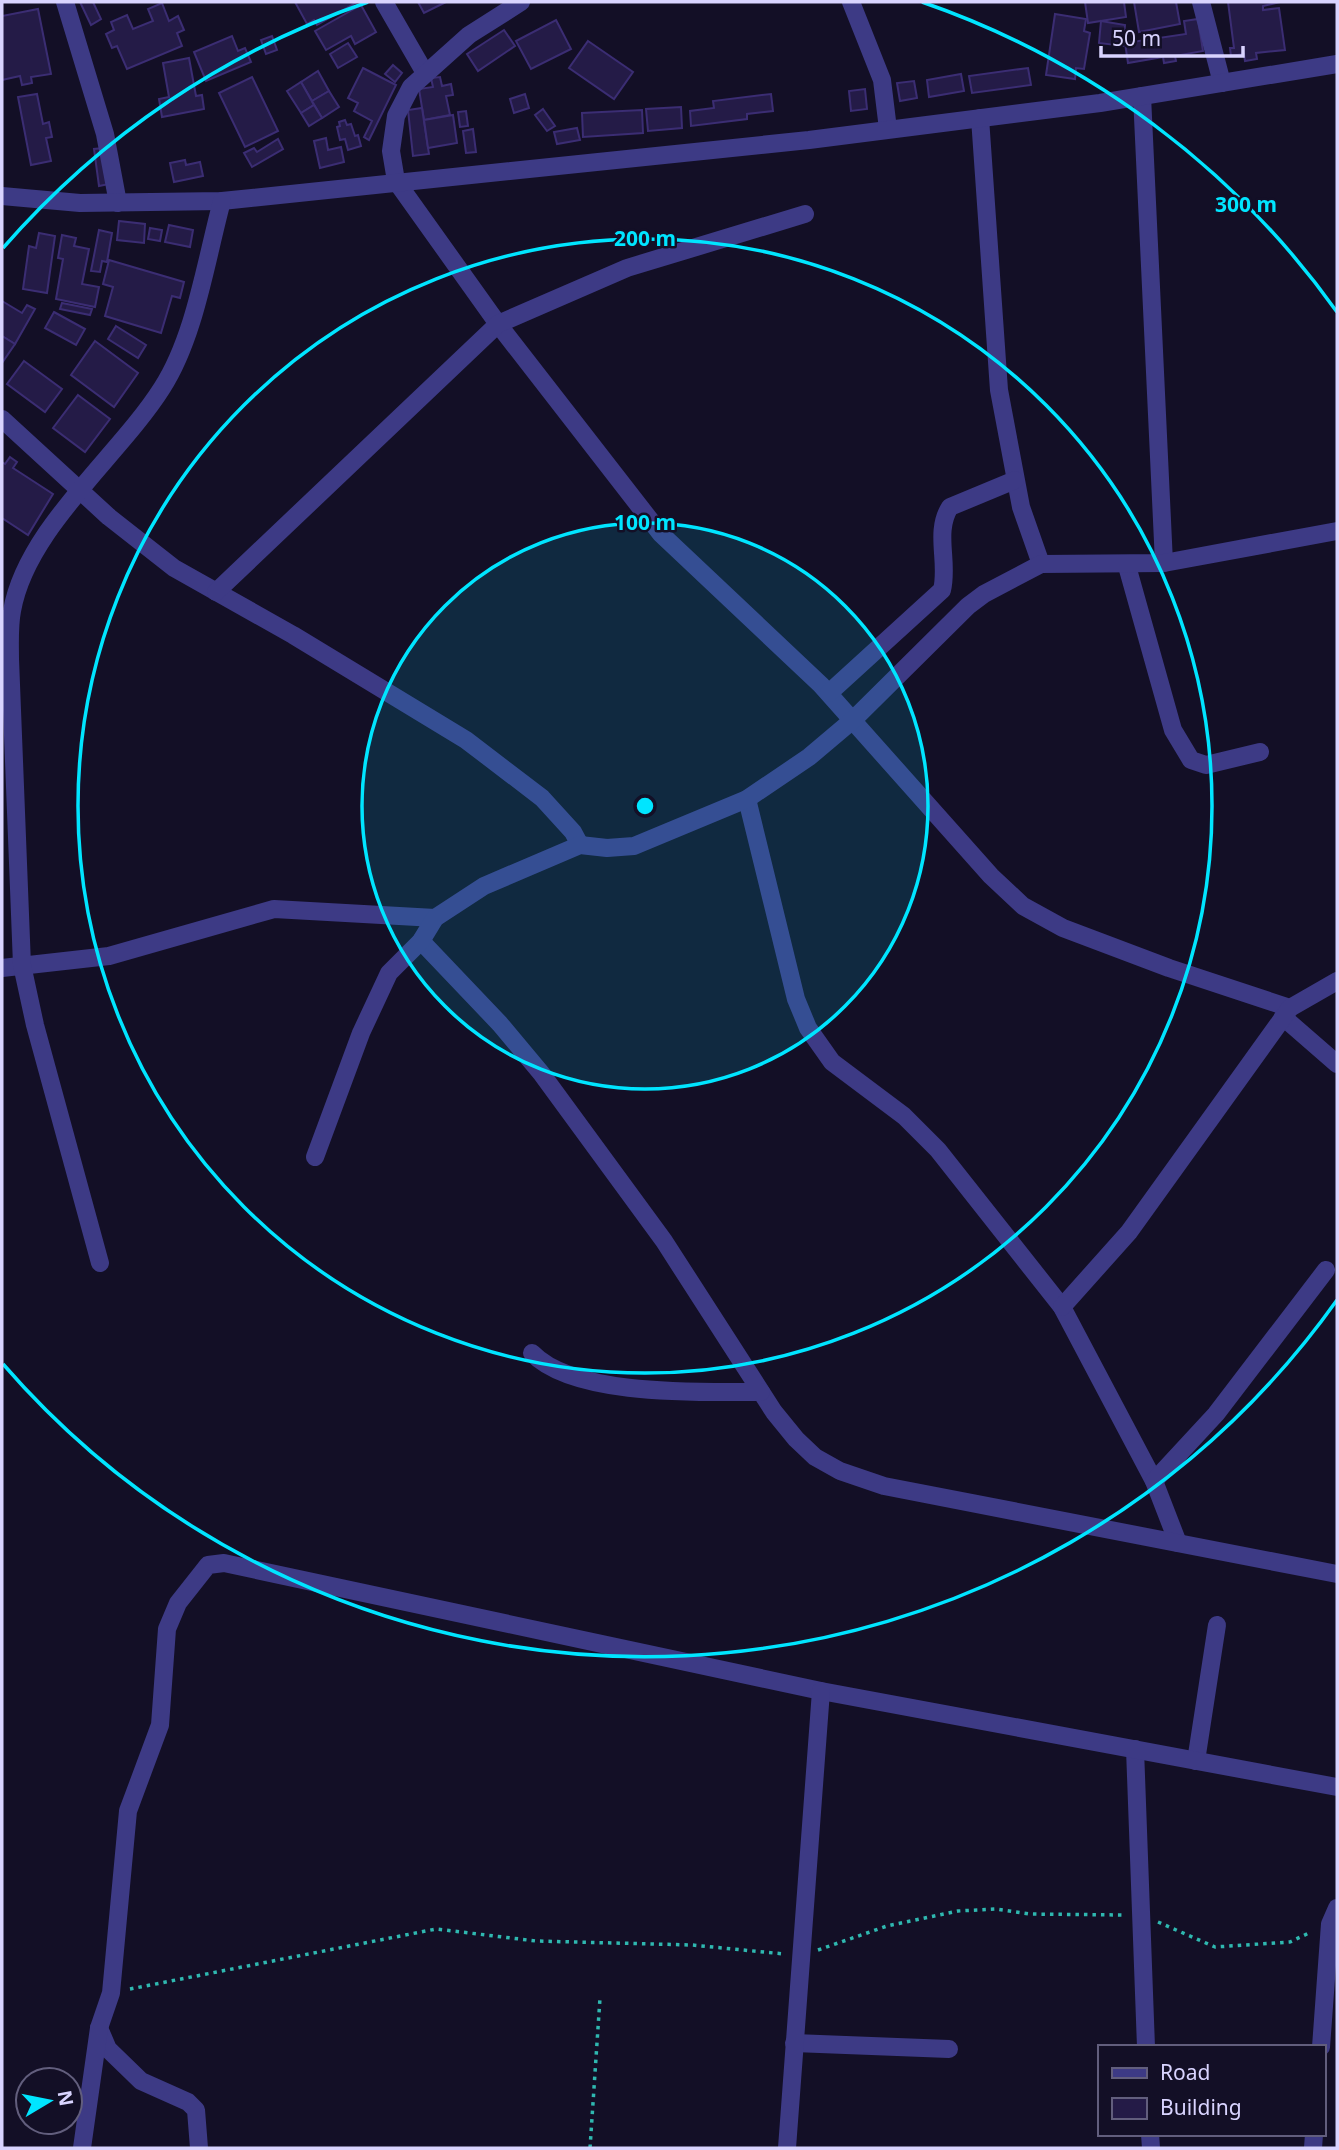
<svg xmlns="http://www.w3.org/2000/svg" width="1339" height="2150" viewBox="0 0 1339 2150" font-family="'Noto Sans',sans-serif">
<rect width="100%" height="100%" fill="#130f26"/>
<g fill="#241b47" stroke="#3b2d73" stroke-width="2">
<path d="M80 2H93L101 19 91 25Z"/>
<path d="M295 2H357L317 25 314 20 307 24Z"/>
<path d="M418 2H446L424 13Z"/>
<path d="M1085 2H1124L1126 17 1088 23Z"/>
<path d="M1134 2H1176L1180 24 1139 32Z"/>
<path d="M1228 2H1280L1263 6V10L1279 8 1285 50 1256 53 1257 59 1245 61 1244 54 1231 56 1230 48H1234Z"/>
<path d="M162 3 169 21 178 16 184 30 177 33 182 46 127 69 117 46 112 48 106 34 114 30 111 22 127 15 133 29 153 21 148 9Z"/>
<path d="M361 5 376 32 355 44 351 36 326 50 315 31Z"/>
<path d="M38 9 51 74 31 77 32 83 22 85 20 76 2 80V16Z"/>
<path d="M1055 14 1086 19 1084 31 1090 33 1084 69 1076 68 1075 79 1046 75Z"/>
<path d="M1198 19 1203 51 1175 56 1176 61 1164 63 1163 57 1128 63 1125 43 1186 34 1184 21Z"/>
<path d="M556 20 571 49 531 69 516 41Z"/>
<path d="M1101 21 1125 25 1123 46 1099 43Z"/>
<path d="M504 30 515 46 478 71 467 54Z"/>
<path d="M232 36 238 51 245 48 251 62 206 81 194 52Z"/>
<path d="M272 36 277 50 266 54 261 40Z"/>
<path d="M588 41 633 72 614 99 569 68Z"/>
<path d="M348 43 357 57 338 68 330 54Z"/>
<path d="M189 58 196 96 202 95 204 109 162 117 159 99 169 97 163 63Z"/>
<path d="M393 65 402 73 395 82 385 74Z"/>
<path d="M363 68 396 85 369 140 364 137 372 121 354 111 358 103 348 98Z"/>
<path d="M1028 68 1031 85 972 93 969 76Z"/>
<path d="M318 71 329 91 312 101 301 82Z"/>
<path d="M961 74 964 91 929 97 927 80Z"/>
<path d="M252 77 278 131 245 147 219 93Z"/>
<path d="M440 77 442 86 451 84 453 95 446 96 450 115 424 120 419 89 433 87 431 78Z"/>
<path d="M914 81 917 98 900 101 897 83Z"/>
<path d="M301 82 314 105 301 113 287 91Z"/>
<path d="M865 89 867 109 851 111 849 91Z"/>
<path d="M329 91 339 107 322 118 312 101Z"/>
<path d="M37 94 43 124 49 122 52 137 46 138 51 161 31 165 18 97Z"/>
<path d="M525 94 529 108 514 113 510 99Z"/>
<path d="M771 94 773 111 747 114V119L691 126 690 111 714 108 713 101Z"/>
<path d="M314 105 322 118 309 126 301 113Z"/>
<path d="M681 107 682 128 648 131 646 109Z"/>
<path d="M422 108 429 154 413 156 408 110Z"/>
<path d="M543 109 555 126 547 131 535 115Z"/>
<path d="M642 110 643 133 583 137 582 113Z"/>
<path d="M466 111 468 126 460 127 458 112Z"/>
<path d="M453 115 457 143 428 148 424 120Z"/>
<path d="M345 120 347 125 351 124 355 136 358 135 361 146 348 150 345 139 340 140 337 127 340 126 339 122Z"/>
<path d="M577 128 580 140 557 144 554 132Z"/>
<path d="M473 129 476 152 466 153 463 131Z"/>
<path d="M326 138 328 150 341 147 344 162 320 168 314 141Z"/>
<path d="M278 139 283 149 252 167 244 153 254 148 257 152Z"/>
<path d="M103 148 109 184 99 186 94 149Z"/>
<path d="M185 160 186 165 200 162 203 176 174 182 170 163Z"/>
<path d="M119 221 145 224 144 243 117 240Z"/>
<path d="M169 225 193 230 190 247 165 242Z"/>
<path d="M150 228 162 230 160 241 148 239Z"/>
<path d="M99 230 112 233 107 262 102 261 100 272 91 271Z"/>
<path d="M39 233 55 236 47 293 23 289 29 246 36 248Z"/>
<path d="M62 235 76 238 74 246 89 249 82 284 99 287 95 307 56 299 63 259 58 258Z"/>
<path d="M109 260 184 282 180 298 172 296 161 333 105 316 113 287 103 284Z"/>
<path d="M2 301 22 313 27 305 35 309 15 344 2 336Z"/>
<path d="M62 303 92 309 90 315 60 309Z"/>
<path d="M54 312 85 329 76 345 45 328Z"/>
<path d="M116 326 146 345 138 358 108 339Z"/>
<path d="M2 336 15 344 2 363Z"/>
<path d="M95 341 138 373 114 407 71 375Z"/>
<path d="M24 361 62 389 45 412 7 384Z"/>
<path d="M78 395 110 419 85 452 53 428Z"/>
<path d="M10 457 17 462 13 468 53 494 28 535 2 518V462L5 464Z"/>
</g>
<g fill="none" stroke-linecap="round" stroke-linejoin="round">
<g stroke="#2fb8b0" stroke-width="3.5" stroke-dasharray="3.5 5" stroke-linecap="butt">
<path d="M1158 1922 1215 1947 1290 1942 1311 1932"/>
<path d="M818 1950 887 1926 958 1911 996 1909 1029 1914 1123 1915"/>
<path d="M130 1989 436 1929 536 1941 692 1945 784 1954"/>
<path d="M590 2148 600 1998"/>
</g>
<g stroke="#3d3a85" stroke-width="18">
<path d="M65 2 105 134 118 203"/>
<path d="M384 2 425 73"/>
<path d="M521 2 469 35 411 87 396 116 391 151 396 181 498 324 661 534 821 685 991 876 1023 906 1063 928 1169 968 1290 1008"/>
<path d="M851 2 882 80 888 129"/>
<path d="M1201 2 1222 83"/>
<path d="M1142 96 1164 563"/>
<path d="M980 118 999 390 1021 507 1041 564"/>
<path d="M2 196 80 203 222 201 809 140 1100 103 1337 64"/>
<path d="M2 419 109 517 174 568 293 635 466 740 542 798 573 832 580 845"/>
<path d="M1127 566 1173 730 1191 760 1206 765 1260 752"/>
<path d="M216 592 498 324 627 268 805 214"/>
<path d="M829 693 942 590C949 562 934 532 950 507L1015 480"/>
<path d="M747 799 796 999 808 1028 832 1062 904 1116 938 1150 1062 1307 1154 1481 1178 1543"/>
<path d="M421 941 500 1024 541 1073 664 1241 774 1412 796 1439 815 1457 840 1471 884 1486 1337 1574"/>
<path d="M2 968 109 956 274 909 435 918"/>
<path d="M1283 1017 1337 1064"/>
<path d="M315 1157 361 1033 389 973 421 941 435 918 484 886 580 845 607 848 634 846 747 799 809 757 854 719 968 606 984 594 1041 564 1164 563 1337 531"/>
<path d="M100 1263 35 1025 22 965 10 659C10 644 9 626 12 611 26 529 119 456 162 388 195 337 206 260 222 201"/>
<path d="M1062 1307 1129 1232 1290 1008 1337 981"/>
<path d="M532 1353C574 1397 702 1392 761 1392"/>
<path d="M1154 1481 1216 1414 1326 1270"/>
<path d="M1135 1749 1146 2047"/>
<path d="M1196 1761 1217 1625"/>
<path d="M99 2028 108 2049 141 2081 188 2102 196 2110 199 2148"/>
<path d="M794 2043 949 2049"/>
<path d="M1321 2047 1330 1924 1337 1908"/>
<path d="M1150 2134 1151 2148"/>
<path d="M82 2148 99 2028 111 1993 128 1811 160 1725 167 1629 178 1603 208 1565 224 1563 821 1691 1337 1787"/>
<path d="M787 2148 821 1691"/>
<path d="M1313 2148 1314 2134"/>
</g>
</g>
<circle cx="645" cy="806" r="283" fill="#00e5ff" fill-opacity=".12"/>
<g fill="none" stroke="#00e5ff" stroke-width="3.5">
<circle cx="645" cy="806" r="283"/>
<circle cx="645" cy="806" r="567"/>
<path d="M1337 1300A850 850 0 0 1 3 1364M3 248A850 850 0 0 1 368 2M922 2A850 850 0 0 1 1337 312"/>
</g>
<circle cx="645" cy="806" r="10" fill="#00e5ff" stroke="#130f26" stroke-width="3.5"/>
<g font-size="21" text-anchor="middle" font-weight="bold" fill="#00e5ff" stroke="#130f26" stroke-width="5" stroke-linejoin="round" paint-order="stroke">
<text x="1246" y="212">300 m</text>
<text x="645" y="246">200 m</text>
<text x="645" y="530">100 m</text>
</g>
<rect width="1339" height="2150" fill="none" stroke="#d9d4ff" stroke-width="7"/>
<rect x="1098" y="2045" width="228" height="91" fill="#130f26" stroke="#625e7d" stroke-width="2"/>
<rect x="1112" y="2068" width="35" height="10" fill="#3d3a85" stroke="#625e7d" stroke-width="2"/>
<text x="1160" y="2080" font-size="21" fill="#d9d4ff">Road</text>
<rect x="1112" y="2098" width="35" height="21" fill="#241b47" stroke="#625e7d" stroke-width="2"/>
<text x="1160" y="2115" font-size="21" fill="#d9d4ff">Building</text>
<g transform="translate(49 2101) rotate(80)"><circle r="33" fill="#130f26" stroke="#625e7d" stroke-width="2"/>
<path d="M0-5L12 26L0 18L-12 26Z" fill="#00e5ff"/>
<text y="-10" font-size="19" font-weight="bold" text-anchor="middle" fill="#d9d4ff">N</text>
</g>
<path d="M1101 46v10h142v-10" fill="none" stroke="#d9d4ff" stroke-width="3.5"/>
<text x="1112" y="46" font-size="21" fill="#d9d4ff" stroke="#130f26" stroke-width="5" paint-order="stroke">50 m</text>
</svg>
